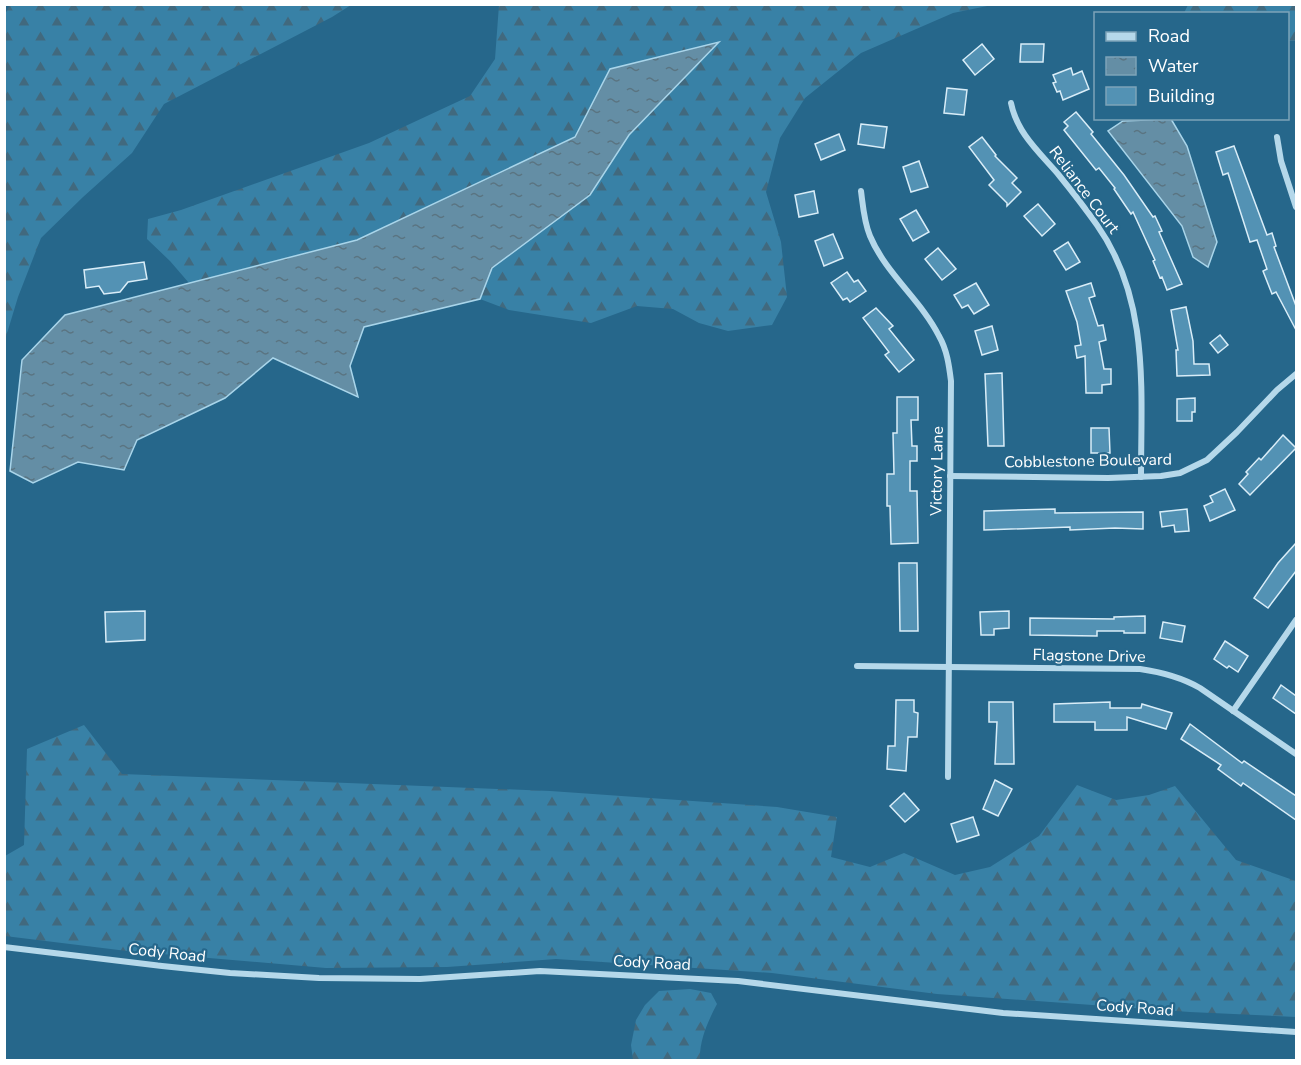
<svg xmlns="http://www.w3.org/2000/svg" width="1301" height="1065" viewBox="0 0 1301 1065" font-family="'Nunito Sans',sans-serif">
<defs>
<pattern id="forest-firs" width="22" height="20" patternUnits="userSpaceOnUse" patternTransform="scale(1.5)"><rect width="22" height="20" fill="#3881a6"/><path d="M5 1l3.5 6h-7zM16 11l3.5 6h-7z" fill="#41697e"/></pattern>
<pattern id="water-ripples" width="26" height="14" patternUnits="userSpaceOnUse" patternTransform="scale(1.5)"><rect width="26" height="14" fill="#648ea5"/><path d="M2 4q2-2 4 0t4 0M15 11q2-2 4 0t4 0" fill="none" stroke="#5a7481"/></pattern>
</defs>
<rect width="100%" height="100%" fill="#26678b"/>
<g fill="url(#forest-firs)">
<path d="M10 5V4L351 5 332 17 164 104 132 153 83 197 41 238 18 297 5 340 4 16Z"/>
<path d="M499 5H992L953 13 861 53 805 98 780 138 766 192 781 242 787 297 772 325 728 331 699 323 673 309 637 306 591 323 509 310 480 299 492 268 590 195 629 135 718 43 610 69 576 137 357 240 189 283 170 261 147 239 148 219 181 210 369 143 470 96 495 59Z"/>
<path d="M1188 5H1296V41H1288V14L1184 13Z"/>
<path d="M84 725 122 774 550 791 777 807 837 817 831 857 870 867 904 853 955 875 990 867 1039 836 1077 785 1116 800 1149 795 1175 786 1236 860 1296 881V1017L1190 1012 937 994 772 973 556 959 447 967 326 968 127 951 5 936V856L24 845 27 749Z"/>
<path d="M690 989 711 993 717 1004C708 1021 699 1041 700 1060H633L631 1045 636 1020 645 1005 659 991Z"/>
</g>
<g fill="url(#water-ripples)" stroke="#a9d5ea" stroke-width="1.5">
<path d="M719 42 629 135 590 195 492 268 480 299 364 327 350 366 358 397 273 358 225 398 137 440 124 470 78 462 33 483 10 471 22 360 65 315 357 240 575 137 610 69Z"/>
<path d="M1171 119 1187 146 1217 242 1208 267 1193 257 1182 226 1108 131 1123 121Z"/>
</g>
<g fill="#5392b4" stroke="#d9edf8" stroke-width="1.5">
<path d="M982 44 994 59 975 75 963 60Z"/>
<path d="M1021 44H1044L1043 62H1020Z"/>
<path d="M1071 68 1073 75 1082 71 1089 89 1063 100 1060 91 1057 92 1053 83 1056 82 1053 75Z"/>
<path d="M947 88 967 90 964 115 944 113Z"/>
<path d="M1076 112 1093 132 1091 134 1124 175 1153 217 1155 216 1162 231 1159 232 1182 284 1167 290 1162 277 1160 278 1153 261 1155 260 1133 212 1131 214 1114 189 1115 188 1099 168 1096 170 1064 130 1068 126 1064 122Z"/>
<path d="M861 124 887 127 884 148 858 144Z"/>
<path d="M839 134 845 150 821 160 815 144Z"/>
<path d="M982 137 996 155 995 156 1017 178 1012 183 1021 192 1007 206V203L989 185 994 180 969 147Z"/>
<path d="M1234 146 1267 235 1272 233 1276 246 1274 247 1296 306V330L1276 292 1272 294 1263 271 1267 269 1257 240 1250 242 1228 173 1223 175 1216 152Z"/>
<path d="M919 161 928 187 911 192 903 167Z"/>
<path d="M814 191 818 213 799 217 795 195Z"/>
<path d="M1038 204 1055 224 1042 236 1024 216Z"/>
<path d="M916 210 929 232 913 241 900 219Z"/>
<path d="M833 234 843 258 824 266 815 241Z"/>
<path d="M1068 242 1080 262 1066 270 1054 251Z"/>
<path d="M938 248 956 269 942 280 925 259Z"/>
<path d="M144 262 147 279 128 282 120 292 104 294 99 286 86 288 84 270Z"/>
<path d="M847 272 854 282 858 280 866 291 850 302 847 298 843 300 831 283Z"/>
<path d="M976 283 989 305 974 314 968 305 962 308 954 295Z"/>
<path d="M1091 283 1095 296 1089 298 1098 326 1103 325 1106 340 1099 342 1104 369H1111V384L1102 385V393H1086L1085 356 1077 358 1075 346 1081 345 1077 322 1066 291Z"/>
<path d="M1186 307 1193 341 1194 364H1209L1210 375 1177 376 1176 350H1178L1171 310Z"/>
<path d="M876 308 893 326 889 329 914 360 899 372 885 355 889 352 863 318Z"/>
<path d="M992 326 998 350 982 355 975 331Z"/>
<path d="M1220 335 1228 345 1218 353 1210 343Z"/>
<path d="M1002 373 1004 446H988L985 374Z"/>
<path d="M897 397H918V420H911L912 446H917V461H910V491H917L918 543 891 544 890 506H887V474H894L893 433H897Z"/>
<path d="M1195 398V412H1192V421H1177V399Z"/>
<path d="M1091 428H1109L1110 453H1091Z"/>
<path d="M1283 435 1296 448 1250 495 1239 484 1248 474 1246 472 1259 458 1261 460Z"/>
<path d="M1225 489 1235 510 1210 521 1204 506 1213 502 1210 496Z"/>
<path d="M1055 509V513L1143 512V529L1115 528 1070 530V527L984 530V511Z"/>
<path d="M1187 509 1189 531 1175 532 1174 525 1162 527 1160 512Z"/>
<path d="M1296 543V571L1268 608 1254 598 1278 563Z"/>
<path d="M899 563H917L918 631H900Z"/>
<path d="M145 611V640L106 642 105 612Z"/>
<path d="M1009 611V628L994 629V635H981L980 612Z"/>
<path d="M1145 616V633H1124V631H1097V636L1030 635V618L1114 619V617Z"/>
<path d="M1163 622 1185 626 1182 642 1160 638Z"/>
<path d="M1225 641 1248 656 1238 672 1229 666 1227 668 1214 659Z"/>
<path d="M1281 685 1296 696V714L1273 698Z"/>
<path d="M896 700H914V712L918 713 917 737H908L906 771 887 769 888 746H895Z"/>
<path d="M989 702H1013L1014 764H995L997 722H989Z"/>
<path d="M1110 702V708H1141L1142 704 1172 713 1166 729 1127 717V730H1095V722H1054V704Z"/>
<path d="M1190 724 1242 763 1244 761 1296 796V820L1243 783 1241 786 1218 769 1221 765 1181 739Z"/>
<path d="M995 780 1012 789 998 816 983 809Z"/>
<path d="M904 793 919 810 905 822 890 806Z"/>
<path d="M973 817 979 835 957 842 951 824Z"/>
</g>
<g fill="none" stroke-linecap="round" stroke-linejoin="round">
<g stroke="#b5d8ea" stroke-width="6">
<path d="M1011 103C1017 133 1039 152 1058 174 1071 190 1085 208 1097 225 1150 300 1141 390 1141 477"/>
<path d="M1277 137 1281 161 1296 207"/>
<path d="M861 191C863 206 864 222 870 236 886 274 921 300 939 336 947 350 949 365 951 381L948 777"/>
<path d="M950 476 1108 478 1161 476 1180 473 1207 460 1237 432 1277 390 1296 374"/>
<path d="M857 666 1140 669C1161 672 1181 677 1200 688L1296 754"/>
<path d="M1233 711 1296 620"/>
<path d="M4 947 162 966 230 973 319 978 420 979 540 971 738 981 1003 1013 1296 1032"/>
</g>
</g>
<g text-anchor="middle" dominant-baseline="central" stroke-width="4.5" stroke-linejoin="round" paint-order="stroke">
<g font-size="16" fill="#fff" stroke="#26678b">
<text transform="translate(1084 190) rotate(53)">Reliance Court</text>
<text transform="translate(1088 461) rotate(-1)">Cobblestone Boulevard</text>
<text transform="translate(937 471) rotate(-89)">Victory Lane</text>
<text transform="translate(1089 656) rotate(1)">Flagstone Drive</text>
<text transform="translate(167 953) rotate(6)">Cody Road</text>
<text transform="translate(652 963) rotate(3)">Cody Road</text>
<text transform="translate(1135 1008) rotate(4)">Cody Road</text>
</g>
</g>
<rect width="1301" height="1065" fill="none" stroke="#ffffff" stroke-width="12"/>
<rect x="1094" y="12" width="195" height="108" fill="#26678b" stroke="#7da4b9" stroke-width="1.5"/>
<rect x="1106" y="32" width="30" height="9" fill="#b5d8ea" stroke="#7da4b9" stroke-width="1.5"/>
<text x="1148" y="42" font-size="18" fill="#ffffff">Road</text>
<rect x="1106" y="57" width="30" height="18" fill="url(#water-ripples)" stroke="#7da4b9" stroke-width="1.5"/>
<text x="1148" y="72" font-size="18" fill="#ffffff">Water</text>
<rect x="1106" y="87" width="30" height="18" fill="#5392b4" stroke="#7da4b9" stroke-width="1.5"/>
<text x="1148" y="102" font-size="18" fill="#ffffff">Building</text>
</svg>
